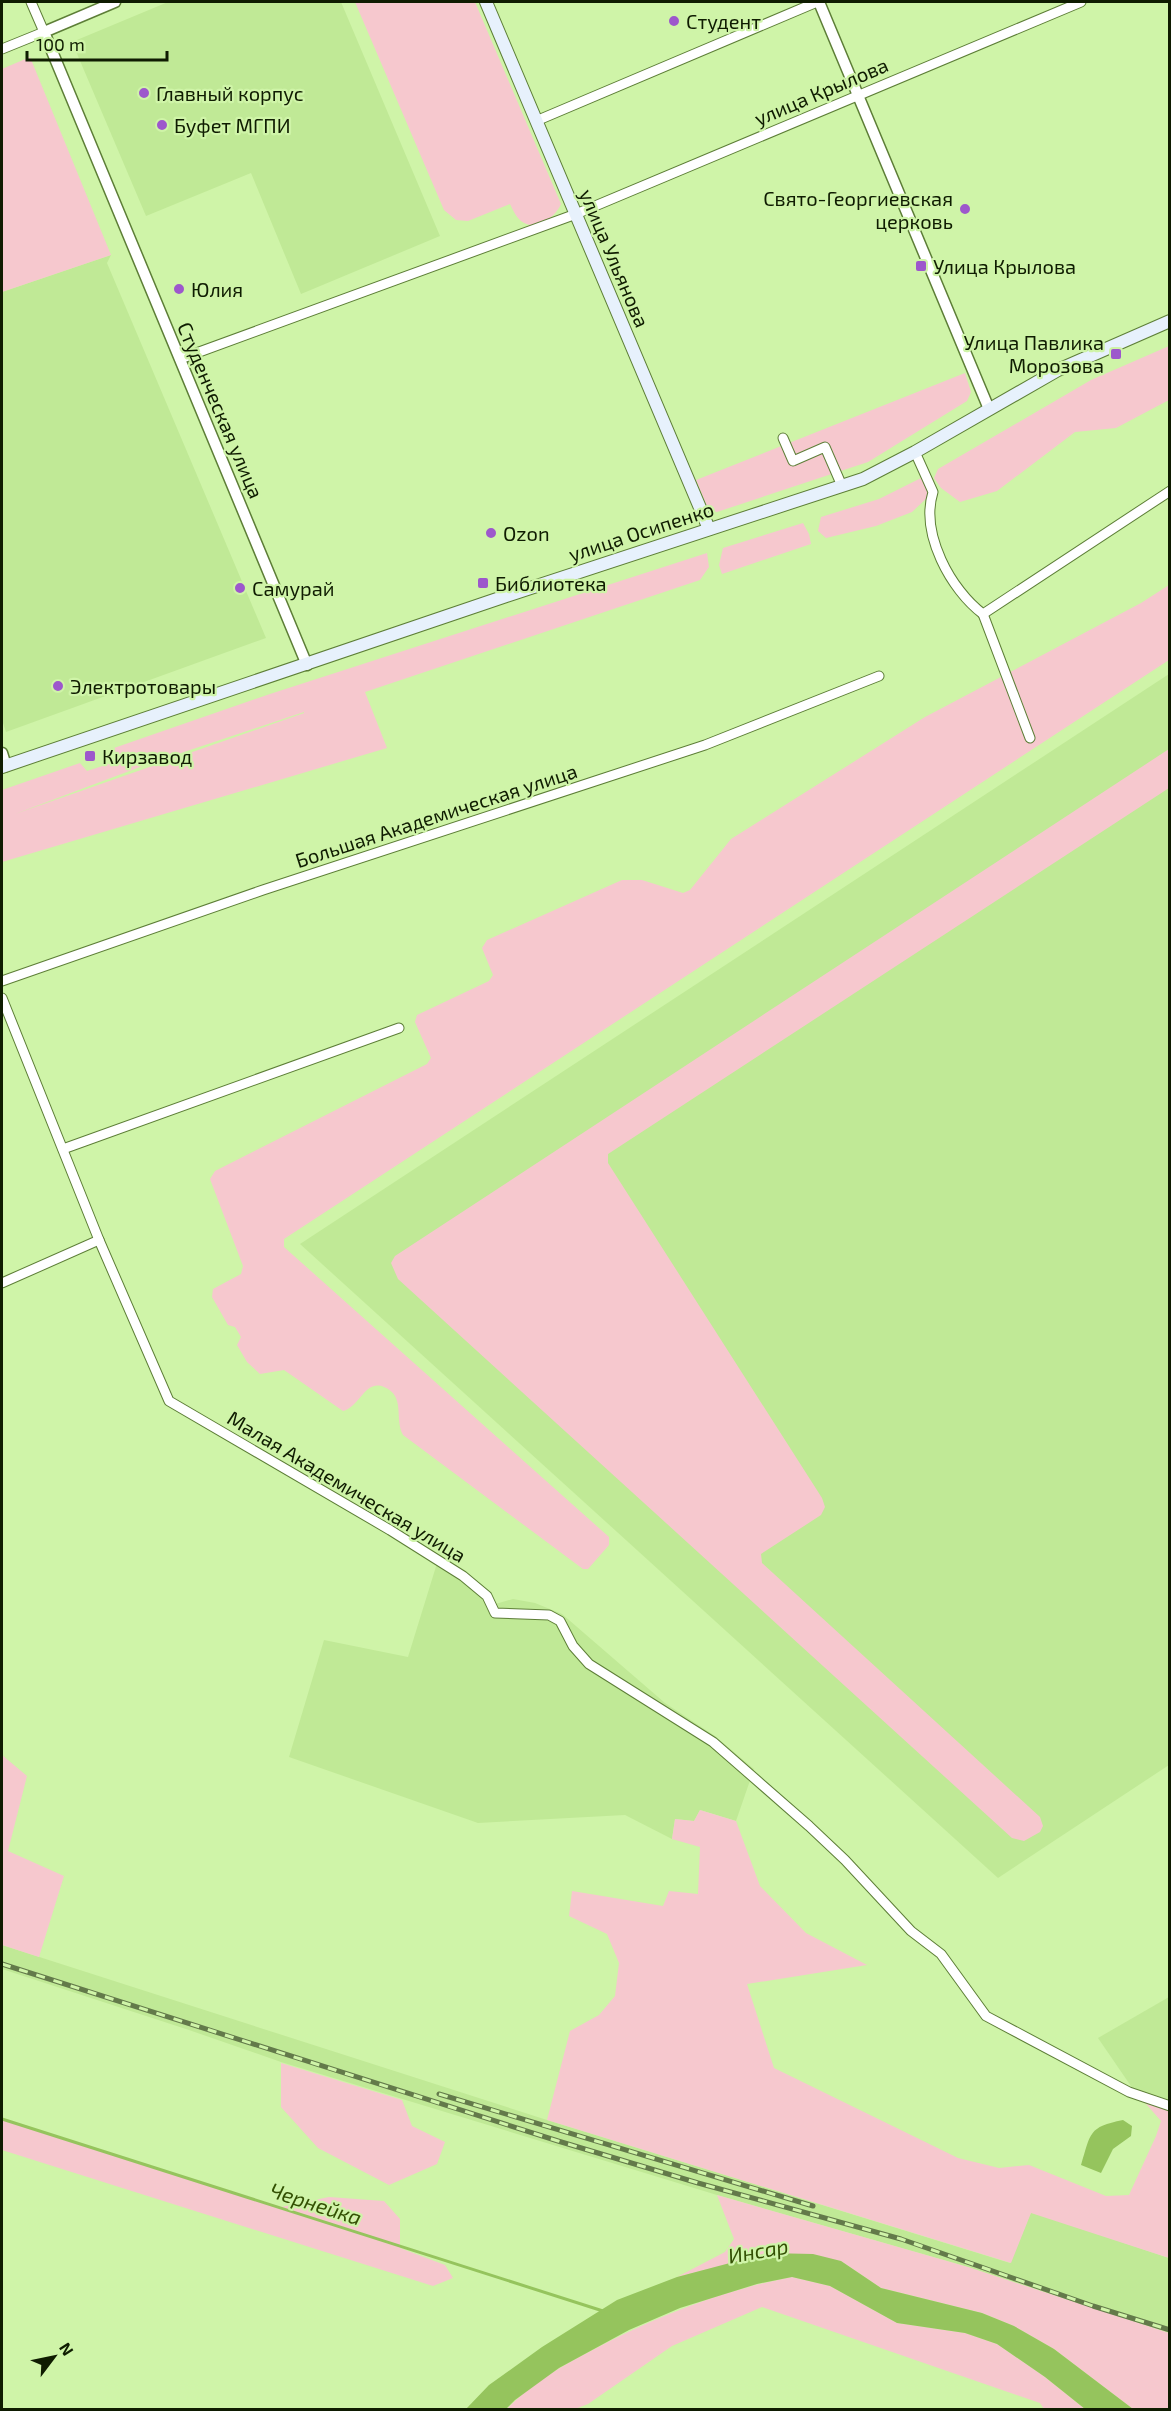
<svg xmlns="http://www.w3.org/2000/svg" width="1171" height="2411" viewBox="0 0 1171 2411" font-family="'Exo 2',sans-serif">
<rect width="100%" height="100%" fill="#cff4a8"/>
<g fill="#c0e996">
<path d="M168 2H341L440 236 301 294 251 173 146 216 72 42Z"/>
<path d="M111 255 107 263 266 638 6 732 2 720V292Z"/>
<path d="M1169 674V1765L998 1878 300 1244Z"/>
<path d="M438 1560 492 1605 513 1599 535 1603 562 1614 665 1703 715 1736 754 1769 736 1821 700 1810 694 1821 675 1819 672 1839 625 1815 478 1823 289 1757 324 1640 408 1657Z"/>
<path d="M2 1945 547 2120 1010 2263 1031 2212 1169 2258V2333L968 2267 717 2195 281 2062 189 2030 2 1969Z"/>
<path d="M1169 1997V2102L1133 2089 1098 2038Z"/>
</g>
<g fill="#f6c8ce" fill-rule="evenodd">
<path d="M355 2H475L561 204C555 218 535 232 521 221 516 217 513 210 510 204L468 221 456 220 444 210Z"/>
<path d="M30 57 111 255 2 292V69Z"/>
<path d="M1169 346V400L1116 428 1075 432 997 491 960 502 941 488 934 478 938 469 1091 380Z"/>
<path d="M965 373 971 392 967 401 868 462 717 512 709 511 696 480Z"/>
<path d="M921 478 930 495 912 512 876 526 826 538 818 531 821 517 879 499Z"/>
<path d="M803 523 809 534 811 544 722 574 719 565 723 548Z"/>
<path d="M707 553 709 567 700 580 365 692 387 748 2 862V790L80 763 87 771 115 762 114 748 270 694ZM304 712V713L15 814 148 764Z"/>
<path d="M1169 585V660L284 1239V1247L609 1537V1545L588 1569H583L403 1435C394 1418 406 1396 384 1387 365 1379 359 1408 343 1411L284 1370 260 1374 247 1362 237 1345 241 1337 235 1327 228 1325 212 1297 213 1289 241 1274 243 1266 210 1179 215 1171 427 1064 431 1058 415 1022 417 1015 489 981 493 975 482 948 487 940 622 880H642L683 893 690 890 731 839 925 717 1141 603Z"/>
<path d="M1169 749V788L608 1154V1163L822 1498 825 1507 821 1515 761 1554 762 1563 1040 1817 1043 1826 1040 1832 1024 1841 1012 1838 398 1279 391 1263 395 1256Z"/>
<path d="M2 1755 27 1776 8 1851 64 1876 39 1957 2 1945Z"/>
<path d="M700 1810 736 1821 760 1886 806 1933 867 1965 747 1984 774 2068 958 2158 999 2168 1029 2165 1106 2196 1129 2195 1156 2136 1161 2121 1133 2089 1169 2102V2258L1031 2213 1011 2263 547 2120 570 2031 599 2015 615 1996 619 1963 607 1934 569 1916 572 1891 663 1906 669 1891 698 1894 700 1847 672 1839 675 1819 694 1821Z"/>
<path d="M281 2063 402 2100 412 2126 445 2142 437 2164 389 2185 318 2148 281 2107Z"/>
<path d="M2 2119 281 2207 329 2197 384 2201 400 2219V2248L445 2265 453 2278 433 2286 2 2150Z"/>
<path d="M717 2195 968 2267 1169 2333V2409H1133L1054 2349 1014 2326 982 2313 881 2288 841 2261 768 2254 677 2277 725 2252 734 2239Z"/>
<path d="M792 2277 830 2286 897 2323 965 2333 997 2344 1045 2377 1085 2409H1044L1040 2403 762 2307 672 2346 588 2404 575 2409 506 2410C529 2385 560 2367 589 2352 654 2317 720 2291 792 2277Z"/>
</g>
<g fill="#95c45d">
<path d="M1123 2120 1132 2126 1131 2136 1113 2149 1101 2173 1081 2165C1091 2133 1088 2127 1123 2120Z"/>
<path d="M768 2253 813 2254 841 2261 881 2288 982 2313 1014 2326 1054 2349 1133 2409H1085L1045 2377 997 2344 965 2333 897 2323 830 2286 792 2277 757 2284 680 2308 629 2330 559 2368 515 2400 506 2409H466L489 2385 542 2347 617 2300 677 2277Z"/>
</g>
<g fill="none" stroke-linecap="round" stroke-linejoin="round">
<path stroke="#95c45d" stroke-width="3" d="M2 2119 603 2311"/>
<defs>
<g id="minor">
<path d="M2 49 44 32 31 2"/>
<path d="M536 121 817 2"/>
<path d="M180 359 576 214 1081 2"/>
<path d="M783 438 793 461 825 447 842 486"/>
<path d="M915 452 933 492C920 534 951 590 983 614L1170 491"/>
<path d="M983 614 1030 738"/>
<path d="M2 981 263 890 705 745 879 676"/>
<path d="M2 998 99 1240 169 1401 390 1530 463 1576 487 1596 495 1613 549 1615 560 1621 573 1646 589 1664 713 1742 809 1826 845 1860 911 1931 941 1954 986 2016 1129 2092 1170 2106"/>
<path d="M63 1149 399 1028"/>
<path d="M2 1283 99 1240"/>
</g>
<g id="tertiary">
<path d="M115 2 44 32 307 665"/>
<path d="M819 2 989 409"/>
<path d="M2 753 6 766"/>
</g>
<g id="secondary">
<path d="M486 2 709 529"/>
<path d="M2 767 506 596 863 479 915 452 1058 370 1170 321"/>
</g>
</defs>
<use href="#minor" stroke="#5d7e37" stroke-width="11"/>
<use href="#tertiary" stroke="#5d7e37" stroke-width="13"/>
<use href="#secondary" stroke="#5d7e37" stroke-width="14"/>
<use href="#minor" stroke="#fff" stroke-width="9"/>
<use href="#tertiary" stroke="#fff" stroke-width="10"/>
<use href="#secondary" stroke="#e7f1fc" stroke-width="12"/>
<defs>
<g id="rail">
<path d="M2 1964 558 2141 698 2183 901 2239 1093 2306 1170 2330"/>
<path d="M439 2094 813 2206"/>
</g>
</defs>
<use href="#rail" stroke="#637a4a" stroke-width="5"/>
<use href="#rail" stroke="#cff4a8" stroke-width="3" stroke-dasharray="9" stroke-linecap="butt"/>
</g>
<g fill="#9d57cc" stroke="#cff4a8" stroke-width="2">
<circle cx="674" cy="21" r="6"/>
<circle cx="144" cy="93" r="6"/>
<circle cx="162" cy="125" r="6"/>
<circle cx="965" cy="209" r="6"/>
<rect x="915" y="260" width="12" height="12" rx="3"/>
<circle cx="179" cy="289" r="6"/>
<rect x="1110" y="348" width="12" height="12" rx="3"/>
<circle cx="491" cy="533" r="6"/>
<rect x="477" y="577" width="12" height="12" rx="3"/>
<circle cx="240" cy="588" r="6"/>
<circle cx="58" cy="686" r="6"/>
<rect x="84" y="750" width="12" height="12" rx="3"/>
</g>
<g text-anchor="middle" dominant-baseline="central" stroke-width="4.5" stroke-linejoin="round" paint-order="stroke">
<g font-size="20" fill="#0f1c01" stroke="#cff4a8" text-anchor="start">
<text x="686" y="21">Студент</text>
<text x="156" y="93">Главный корпус</text>
<text x="174" y="125">Буфет МГПИ</text>
<text x="953" y="198" text-anchor="end">Свято-Георгиевская<tspan x="953" dy="23">церковь</tspan></text>
<text x="933" y="266">Улица Крылова</text>
<text x="191" y="289">Юлия</text>
<text x="1104" y="342" text-anchor="end">Улица Павлика<tspan x="1104" dy="23">Морозова</tspan></text>
<text x="503" y="533">Ozon</text>
<text x="495" y="583">Библиотека</text>
<text x="252" y="588">Самурай</text>
<text x="70" y="686">Электротовары</text>
<text x="102" y="756">Кирзавод</text>
</g>
<g font-size="20" fill="#0f1c01" stroke="#cff4a8">
<text transform="translate(821 91) rotate(-23)">улица Крылова</text>
<text transform="translate(615 258) rotate(67)">улица Ульянова</text>
<text transform="translate(221 410) rotate(67)">Студенческая улица</text>
<text transform="translate(641 531) rotate(-18)">улица Осипенко</text>
<text transform="translate(436 815) rotate(-18)">Большая Академическая улица</text>
<text transform="translate(347 1486) rotate(31)">Малая Академическая улица</text>
</g>
<g font-size="21" font-style="italic" fill="#335003" stroke="#cff4a8">
<text transform="translate(316 2203) rotate(18)">Чернейка</text>
<text transform="translate(758 2250) rotate(-10)">Инсар</text>
</g>
</g>
<rect width="1171" height="2411" fill="none" stroke="#0f1c01" stroke-width="6"/>
<g transform="translate(54 2357) rotate(58)" stroke="#cff4a8" stroke-width="4.5" paint-order="stroke">
<path d="M0-4.5L10 22L0 15L-10 22Z" fill="#0f1c01"/>
<text y="-9" font-size="16" font-weight="bold" text-anchor="middle" fill="#0f1c01">N</text>
</g>
<path d="M27 51v9h140v-9" fill="none" stroke="#0f1c01" stroke-width="3"/>
<text x="36" y="51" font-size="18" fill="#0f1c01" stroke="#cff4a8" stroke-width="4.5" paint-order="stroke">100 m</text>
</svg>
